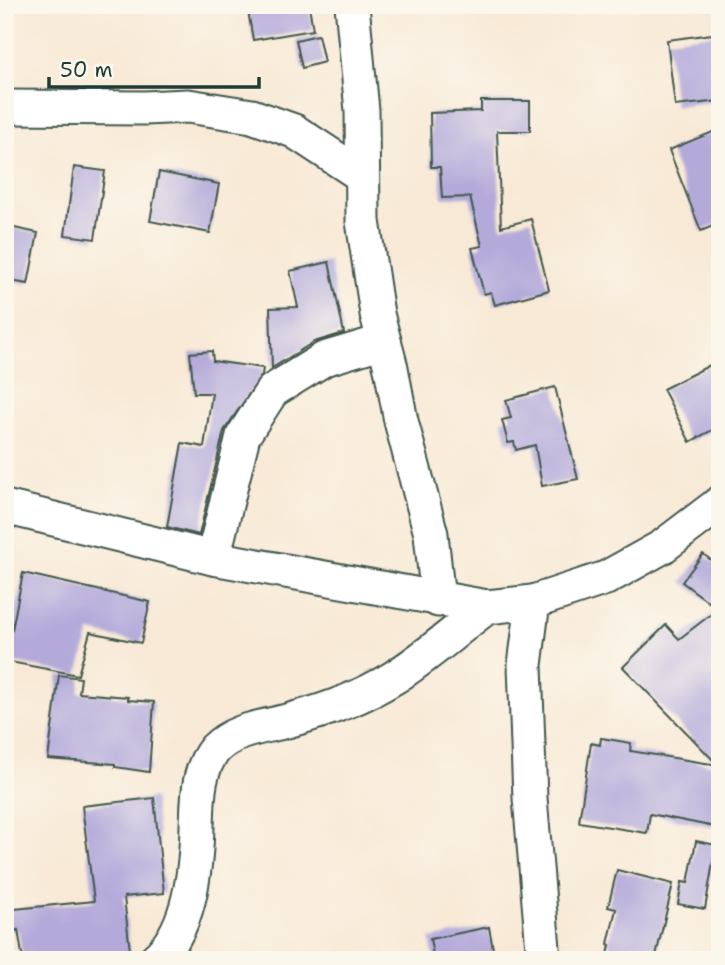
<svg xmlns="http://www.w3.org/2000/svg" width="725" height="965" viewBox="0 0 725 965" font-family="'Shantell Sans',sans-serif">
<rect width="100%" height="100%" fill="#fbf7ec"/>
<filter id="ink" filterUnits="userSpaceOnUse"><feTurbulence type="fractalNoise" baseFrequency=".0143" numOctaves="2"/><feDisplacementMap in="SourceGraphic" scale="14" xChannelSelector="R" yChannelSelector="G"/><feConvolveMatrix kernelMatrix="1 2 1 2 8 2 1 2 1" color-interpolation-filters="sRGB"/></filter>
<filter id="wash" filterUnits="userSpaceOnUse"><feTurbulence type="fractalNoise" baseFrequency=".00686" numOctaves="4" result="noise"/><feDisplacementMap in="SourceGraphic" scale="28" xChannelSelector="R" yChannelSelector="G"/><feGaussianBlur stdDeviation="1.57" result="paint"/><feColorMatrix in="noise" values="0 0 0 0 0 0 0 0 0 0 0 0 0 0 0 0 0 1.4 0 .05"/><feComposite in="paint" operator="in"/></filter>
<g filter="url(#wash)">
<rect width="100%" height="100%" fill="#f8e9d6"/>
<g id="blocks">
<g fill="#b3aada">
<path d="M247 5H309L313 30 253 40Z"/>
<path d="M720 33V101L675 106 667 40Z"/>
<path d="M318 35 324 62 302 68 296 40Z"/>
<path d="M481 101H530V131H497L501 227 531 219 549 290 495 305 491 292 484 294 472 248 482 246 470 197 442 198 440 167H431L430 113 481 111Z"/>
<path d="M720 129V223L701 231 669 150Z"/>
<path d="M74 167 105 171 95 239 65 235Z"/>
<path d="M159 172 219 184 210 233 150 221Z"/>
<path d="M5 226 38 233 28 284 5 280Z"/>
<path d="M329 262 344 333 314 342 272 368 270 308 298 307 290 271Z"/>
<path d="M212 351 213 361 263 368 262 375 224 431 199 535 167 527 182 443 204 447 212 393H194L190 353Z"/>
<path d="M720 360V426L690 442 663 389Z"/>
<path d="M555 387 578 479 542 486 535 445 516 450 514 442 508 443 502 420 511 418 506 400Z"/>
<path d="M703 554 720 567V828L650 814 647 833 579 822 591 743 600 745 601 738 631 743 630 751 718 765 623 667 666 625 679 639 718 609 682 582Z"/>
<path d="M23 573 150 602 141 643 90 632 78 675 5 661 9 629 12 630Z"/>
<path d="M59 675 81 678 79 693 128 697V700L154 702 149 772 115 767V764L48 759Z"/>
<path d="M154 798 164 893 124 897 131 960H23L18 930 5 932V910L94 901 82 806Z"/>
<path d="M696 841 716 845 705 909 678 904 682 882 688 883Z"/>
<path d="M617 870 673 884 655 960H607L610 945 608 944 616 909 608 907Z"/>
<path d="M489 927 495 960H434L430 939Z"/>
</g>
</g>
</g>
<g filter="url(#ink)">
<use href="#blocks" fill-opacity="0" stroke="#40574c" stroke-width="2"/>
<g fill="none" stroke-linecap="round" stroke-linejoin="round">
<defs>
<g id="street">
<path d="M352 5 362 111 363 221 377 314 391 368 401 421 431 534 438 600"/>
<path d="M5 107 144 108 188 106 252 116 294 131 361 175"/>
<path d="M5 507 213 558 487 607 533 602 606 578 662 547 720 503"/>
<path d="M213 558 243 436 272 391 324 359 384 341"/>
<path d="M533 602 525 665 530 798 544 960"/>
<path d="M155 960C190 931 196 869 197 826 198 801 197 770 215 749 235 728 268 727 294 719 328 710 362 697 393 678 424 659 456 630 487 607"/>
</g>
</defs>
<use href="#street" stroke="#40574c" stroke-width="37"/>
<use href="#street" stroke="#fff" stroke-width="33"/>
</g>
</g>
<rect width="725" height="965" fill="none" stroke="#fbf7ec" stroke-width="28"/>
<path d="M49 77v10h210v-10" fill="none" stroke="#1f3d34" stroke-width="3.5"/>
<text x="60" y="77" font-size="21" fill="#1f3d34" stroke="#fbf7ec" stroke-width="5" paint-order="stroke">50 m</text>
</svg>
